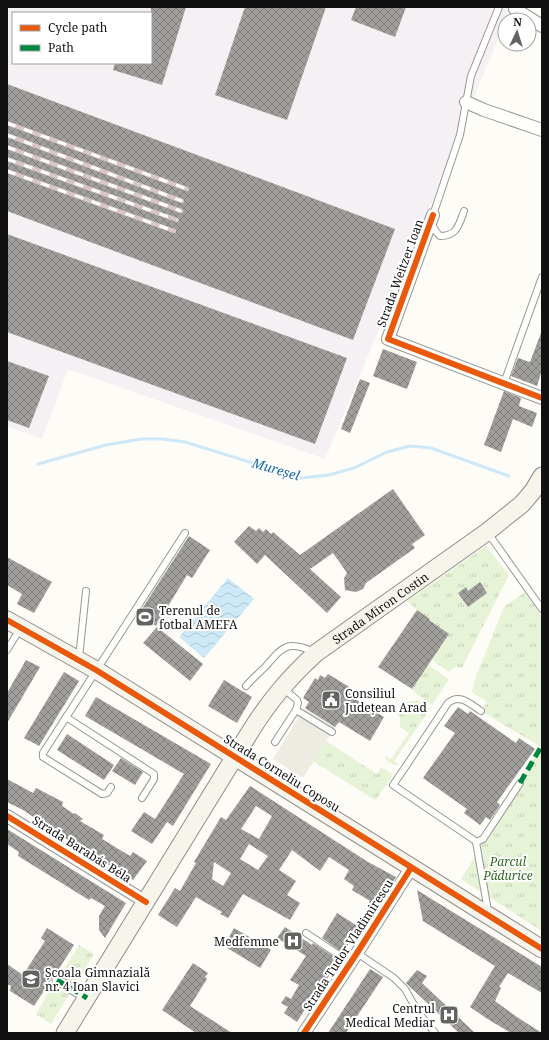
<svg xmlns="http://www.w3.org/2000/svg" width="549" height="1040" viewBox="0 0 549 1040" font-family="'Noto Serif',serif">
<defs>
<pattern id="grass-tufts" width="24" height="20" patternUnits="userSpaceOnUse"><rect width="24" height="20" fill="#e7f3d7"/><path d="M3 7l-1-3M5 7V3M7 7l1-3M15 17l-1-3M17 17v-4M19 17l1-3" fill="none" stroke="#c5cfb8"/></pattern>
<pattern id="water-waves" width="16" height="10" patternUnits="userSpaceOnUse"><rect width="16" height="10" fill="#cde8f7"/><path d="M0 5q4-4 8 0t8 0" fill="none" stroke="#afc6d3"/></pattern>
<pattern id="building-cross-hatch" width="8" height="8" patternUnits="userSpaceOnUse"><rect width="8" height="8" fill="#a19f9c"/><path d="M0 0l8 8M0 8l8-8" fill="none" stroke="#82807e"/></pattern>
</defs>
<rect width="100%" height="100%" fill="#fdfcf7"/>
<path fill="#f5f0f3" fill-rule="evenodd" d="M7 7H511L459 134 460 135 325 459 68 369 42 439 7 426ZM13 13H151V63H13Z"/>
<g fill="url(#grass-tufts)">
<path d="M486 546 509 575 462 668 455 667 449 672 432 660 449 634 426 626 430 619 417 610 407 601Z"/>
<path d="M525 592 542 617V931L461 879 541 747 481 711 487 702 472 692 475 679 504 607Z"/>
<path d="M428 665 449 679 432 705 419 696 412 689Z"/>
<path d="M417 700 430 709 394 761 399 765H394L386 760 385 756 391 759 409 733 400 727V717L396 713 403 703Z"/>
<path d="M326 741 377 774 381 767 391 773 392 776 376 800 373 799 313 761Z"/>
<path d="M79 945 94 954 75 985 60 975Z"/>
<path d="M54 983 70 993 51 1024 36 1014Z"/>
</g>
<path fill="#edebe2" d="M305 708 335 727 303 778 273 759Z"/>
<path fill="url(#water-waves)" d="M228 578 254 599 204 658 179 637Z"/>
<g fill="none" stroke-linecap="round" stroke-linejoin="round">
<path stroke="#cde8f7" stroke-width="3" d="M38 464 106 445 141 439H163L185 442 301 478 329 475 354 468 387 452 410 446 431 448 509 476"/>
</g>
<g fill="url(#building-cross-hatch)" fill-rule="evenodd">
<path d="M151 7H186L162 85 113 70 115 63H151Z"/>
<path d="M245 7H326L287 120 215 95Z"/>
<path d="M356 7H406L395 37 351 20Z"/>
<path d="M7 84 395 229 353 340 7 211Z"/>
<path d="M7 234 347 358 315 444 7 332Z"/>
<path d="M541 333 542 370 537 386 511 376 518 358 530 362Z"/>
<path d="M383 349 417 362 407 389 373 376Z"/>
<path d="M7 361 49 376 29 428 7 420Z"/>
<path d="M360 379 370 383 350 433 341 429Z"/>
<path d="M504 391 521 398 519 406 537 413 532 427 513 419 501 452 484 445Z"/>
<path d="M393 489 425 535 412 544 415 548 366 583 363 589 356 592 345 590 344 578 347 573 333 553 310 569 341 597 327 613 265 555 257 564 234 542 249 526 256 531 259 528 263 532 266 529 271 534 273 532 300 555Z"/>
<path d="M189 536 210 550 192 578 187 575 156 626 138 615Z"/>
<path d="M7 557 52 582 34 613 17 604 22 594 7 585Z"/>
<path d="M480 582 487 593 468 607 458 593 466 587 468 591Z"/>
<path d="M417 610 430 619 429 620 449 634 412 689 378 667Z"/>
<path d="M157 627 203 664 190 681 143 643Z"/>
<path d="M26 660 40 667 7 723V693Z"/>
<path d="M64 672 79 681 39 746 24 738Z"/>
<path d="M328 674 351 688 349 693 354 696 353 698 384 717 370 741 339 722 335 727 305 708 309 702 303 698 315 678 318 680 320 675 325 678Z"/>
<path d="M224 680 252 697 237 723 208 706Z"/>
<path d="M96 697 211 764 173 826 167 822 152 844 131 831 144 812 155 819 184 774 85 716Z"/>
<path d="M458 707 468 714 470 711 516 743 519 738 535 749 497 802 500 805 490 820 486 817 480 825 464 813 467 809 423 778 455 733 444 726Z"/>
<path d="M67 734 114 765 104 780 57 750Z"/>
<path d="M121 758 143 772 135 785 112 771Z"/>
<path d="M7 779 33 793 36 788 63 802 62 806 74 814 75 813 83 819 80 821 104 835 102 839 130 856 133 852 147 861 133 880 95 856 96 854 69 838 68 840 23 810 7 802Z"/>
<path d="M250 786 368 862 396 877 377 908 369 903 370 901 352 890 354 886 344 879 349 870 329 857 320 871 292 850 279 870 296 881 287 895 300 903 290 920 243 894 228 918 220 914 222 912 196 897 177 927 158 915 175 888 180 891 196 863 194 862 221 817 226 820ZM256 806 272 816 259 839 241 829ZM249 844 268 856 258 870 240 859ZM214 862 231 873 223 886 212 879Z"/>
<path d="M7 829 126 903 105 938 99 930V916L105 906 91 898 89 900 18 856 19 852 7 844Z"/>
<path d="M417 890 542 967V993L508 973 499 987 501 988 495 1001 517 1017 542 1033H511L486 1018 470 1007 495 966 423 921Z"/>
<path d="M337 913 359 927 343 953 322 938Z"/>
<path d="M285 927 312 945 313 943 339 960 316 996 314 995 297 1022 284 1013 288 1007 281 1003 286 996 291 999 299 985 290 980 306 956 277 938Z"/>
<path d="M47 928 74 945 55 975 52 977 51 980 34 1006 10 991 11 986 7 984V964L23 975 45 941 41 938Z"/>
<path d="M234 928 271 950 260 968 224 946Z"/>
<path d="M193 963 208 973 205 977 207 979 190 1006 232 1033H196L162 1010Z"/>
<path d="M370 969 383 977 346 1033H328Z"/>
<path d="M417 970 427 976 422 983 475 1033H459L406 983Z"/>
</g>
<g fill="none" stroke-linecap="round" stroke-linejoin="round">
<defs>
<g id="service">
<path d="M464 211C459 225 457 236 440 236 433 229 431 224 433 215L460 135 471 76 499 7"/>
<path d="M504 383 542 277"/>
<path d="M488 533 542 609"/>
<path d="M7 650 20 629"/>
<path d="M79 658 86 591"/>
<path d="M246 686C252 679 259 673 266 666 283 646 288 640 314 652"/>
<path d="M296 710 332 732"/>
<path d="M481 711C470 704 460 693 448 703L404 769 393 785 474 840 476 842 488 911"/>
<path d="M66 717 154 774V779L142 798"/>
<path d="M275 742 296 710 298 703 297 700 283 688"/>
<path d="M111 787 107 793 102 794 43 757V753L185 533"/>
<path d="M476 842 483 839 520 783"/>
<path d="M306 933 351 963"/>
<path d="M357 953 394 978 405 989 418 1012 435 1033"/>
</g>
<path id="pedestrian" d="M57 980 87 998"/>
<g id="minor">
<path d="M515 9 542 26"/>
<path d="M466 102 484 110 542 130"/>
<path d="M433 215 388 339 542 398"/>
<path d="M7 816 146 902"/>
<path d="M304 1033 357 953 411 868"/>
</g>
<g id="secondary">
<path d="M7 620 96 670 542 949"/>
<path id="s1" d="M65 1033 250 732C270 700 288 679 316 653L487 532 522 504 533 491 542 476"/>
</g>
</defs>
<use href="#service" stroke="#979795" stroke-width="8"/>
<use href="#pedestrian" stroke="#979795" stroke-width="11"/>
<use href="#minor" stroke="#979795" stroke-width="14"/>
<use href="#secondary" stroke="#8e8d8b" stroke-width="19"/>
<use href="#service" stroke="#fffffe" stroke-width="6"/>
<use href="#pedestrian" stroke="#fffffe" stroke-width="9"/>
<use href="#minor" stroke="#fffffe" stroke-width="12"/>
<use href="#secondary" stroke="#f6f4eb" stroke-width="17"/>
<defs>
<g id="rail">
<path d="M7 123 187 189"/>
<path d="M7 135 182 201"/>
<path d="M7 147 181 211"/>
<path d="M7 159 177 220"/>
<path d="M7 171 174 231"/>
</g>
</defs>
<use href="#rail" stroke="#d9c6c7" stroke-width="4.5"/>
<use href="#rail" stroke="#fff" stroke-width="3" stroke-dasharray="9" stroke-linecap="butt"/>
<g stroke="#00873e" stroke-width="5" stroke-dasharray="10 5" stroke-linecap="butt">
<path d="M520 783 541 747"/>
<path d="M57 980 87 998"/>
</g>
<defs>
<g id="cycleway">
<path d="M433 215 388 339 542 398"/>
<path d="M7 620 96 670 542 949"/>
<path d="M7 816 146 902"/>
<path d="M304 1033 357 953 411 868"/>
</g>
</defs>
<use href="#cycleway" stroke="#fff" stroke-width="8"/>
<use href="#cycleway" stroke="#e8590c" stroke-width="6"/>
</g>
<defs>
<symbol id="stadium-square" viewBox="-11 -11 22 22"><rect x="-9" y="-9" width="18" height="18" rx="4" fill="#646362" stroke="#fff"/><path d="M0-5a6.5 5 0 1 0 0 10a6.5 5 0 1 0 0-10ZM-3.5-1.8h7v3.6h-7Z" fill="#fff"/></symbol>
<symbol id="civic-square" viewBox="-11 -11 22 22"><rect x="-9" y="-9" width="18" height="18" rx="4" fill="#646362" stroke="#fff"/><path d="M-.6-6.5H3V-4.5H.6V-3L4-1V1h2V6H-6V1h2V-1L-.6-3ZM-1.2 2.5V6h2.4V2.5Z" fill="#fff"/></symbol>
<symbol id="hospital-square" viewBox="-11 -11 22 22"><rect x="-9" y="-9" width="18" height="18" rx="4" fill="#646362" stroke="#fff"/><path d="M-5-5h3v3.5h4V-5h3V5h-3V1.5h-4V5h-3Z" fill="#fff"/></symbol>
<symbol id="school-square" viewBox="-11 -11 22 22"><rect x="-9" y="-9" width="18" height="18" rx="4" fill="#646362" stroke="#fff"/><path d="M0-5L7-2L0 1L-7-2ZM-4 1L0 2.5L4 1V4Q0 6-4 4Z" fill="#fff"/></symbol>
</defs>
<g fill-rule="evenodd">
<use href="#stadium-square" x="134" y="606" width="22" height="22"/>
<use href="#civic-square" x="320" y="689" width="22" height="22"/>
<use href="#hospital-square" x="282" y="930" width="22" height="22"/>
<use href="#school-square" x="20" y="968" width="22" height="22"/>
<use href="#hospital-square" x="438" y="1004" width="22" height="22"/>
</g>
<g text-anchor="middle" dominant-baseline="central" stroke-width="4" stroke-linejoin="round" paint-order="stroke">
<g font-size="12" fill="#111" stroke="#fff">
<text transform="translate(400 273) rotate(-70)">Strada Weitzer Ioan</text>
<text stroke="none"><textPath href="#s1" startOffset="535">Strada Miron Costin</textPath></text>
<text transform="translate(282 773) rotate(32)">Strada Corneliu Coposu</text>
<text transform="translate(82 849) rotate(32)">Strada Barabás Béla</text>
<text transform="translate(348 945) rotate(-57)">Strada Tudor Vladimirescu</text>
</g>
<g font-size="12" fill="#111" stroke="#fff" text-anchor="start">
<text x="159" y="610">Terenul de<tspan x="159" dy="14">fotbal AMEFA</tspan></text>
<text x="345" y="693">Consiliul<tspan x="345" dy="14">Județean Arad</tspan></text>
<text x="279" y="941" text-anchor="end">Medfemme</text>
<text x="45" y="972">Școala Gimnazială<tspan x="45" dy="14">nr. 4 Ioan Slavici</tspan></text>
<text x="435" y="1008" text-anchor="end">Centrul<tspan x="435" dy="14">Medical Mediar</tspan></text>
</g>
<g font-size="12" font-style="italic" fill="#2f6b1f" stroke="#fff">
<text x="508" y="861">Parcul<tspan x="508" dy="14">Pădurice</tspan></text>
</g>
<g font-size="13" font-style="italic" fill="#1768a6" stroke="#fff">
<text transform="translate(276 469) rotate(16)">Mureșel</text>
</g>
</g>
<rect width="549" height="1040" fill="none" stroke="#111111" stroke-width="16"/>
<rect x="12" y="12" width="140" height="52" fill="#ffffff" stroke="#a0a0a0"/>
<rect x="20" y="25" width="20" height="6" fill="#e8590c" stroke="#a0a0a0"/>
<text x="48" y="32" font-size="12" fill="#111111">Cycle path</text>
<rect x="20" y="45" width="20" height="6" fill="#00873e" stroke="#a0a0a0"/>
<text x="48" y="52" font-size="12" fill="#111111">Path</text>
<g transform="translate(517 32) rotate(4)"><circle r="19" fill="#ffffff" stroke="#a0a0a0"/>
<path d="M0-3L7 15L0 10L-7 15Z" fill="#646362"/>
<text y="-6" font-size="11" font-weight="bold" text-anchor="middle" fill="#111111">N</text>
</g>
</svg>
